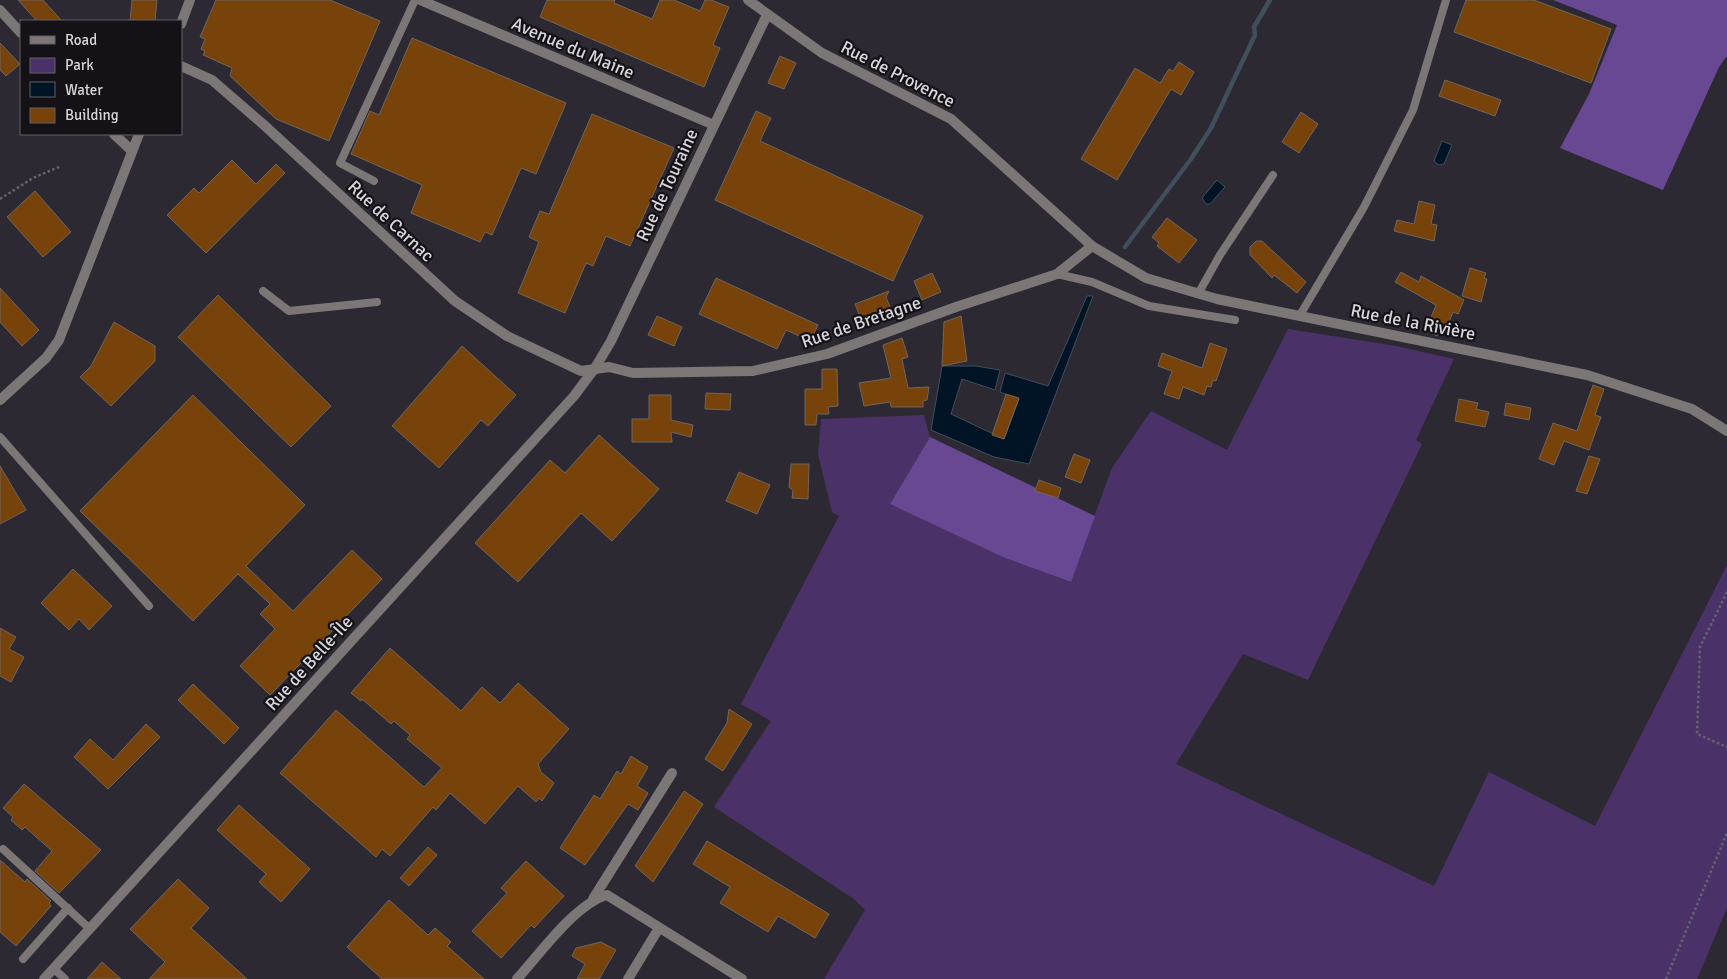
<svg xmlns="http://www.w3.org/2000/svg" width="1727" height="979" viewBox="0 0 1727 979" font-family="Signika,sans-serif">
<rect width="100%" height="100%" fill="#2c2932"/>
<path fill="#4a3269" d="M1288 329 1396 346 1454 359 1416 440 1422 444 1308 680 1243 654 1176 764 1434 886 1489 772 1595 826 1727 565V908L1697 979H824L865 910 854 899 714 807 771 721 741 704 839 516 832 512 818 454 821 419 924 415 930 437 890 504 1070 582 1112 468 1151 411 1227 450Z"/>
<g fill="#684893">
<path d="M1553 0H1727V56L1719 67 1663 190 1560 148 1589 94 1617 25Z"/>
<path d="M930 437 1095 516 1071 582 1003 557 890 504Z"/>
</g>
<g fill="#001425" stroke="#414e5c">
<path d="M1442 141 1452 145 1444 164 1439 165 1434 161Z"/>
<path d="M1217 180 1225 187 1210 204H1206L1202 198Z"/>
<path d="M1087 296H1093L1029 464 994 457 931 430 942 366H976L1000 370 995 390 962 379 951 414 1004 439 1019 399 1000 392 1005 373 1048 386Z"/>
</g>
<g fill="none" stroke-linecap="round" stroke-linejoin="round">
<path stroke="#414e5c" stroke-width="4.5" d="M1125 247 1191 159 1211 128 1255 35 1254 27 1270 0"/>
</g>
<g fill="#77430a" stroke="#6f665e">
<path d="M18 0H43L62 21H37Z"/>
<path d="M132 0H157L155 21H130Z"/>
<path d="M216 0H330L380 21 329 141 276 119 230 76 232 68 203 55 205 51 201 49 205 39 200 37Z"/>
<path d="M547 0H615L614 3 652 19 660 0H674L700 11 705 0H711L729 7 713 45 720 48 704 87 540 17Z"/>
<path d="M1466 0H1534L1611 29 1591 83 1454 32Z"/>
<path d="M412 38 566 103 536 174 521 168 492 235 485 232 480 242 411 213 422 185 351 154 370 111 379 115Z"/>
<path d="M0 43 20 64 6 76 0 70Z"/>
<path d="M780 56 796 63 784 89 768 83Z"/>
<path d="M1179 62 1194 72 1181 95 1171 89 1117 180 1081 159 1135 68 1160 83 1169 69 1173 71Z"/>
<path d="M1445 80 1501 100 1495 116 1439 96Z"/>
<path d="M756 111 771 118 760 141 923 216 893 281 715 200Z"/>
<path d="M1301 112 1318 124 1299 153 1282 142Z"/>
<path d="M592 114 674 148 630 246 606 236 593 266 586 263 565 313 518 293 539 242 529 237 540 211 549 214Z"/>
<path d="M232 160 256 184 276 164 285 173 206 253 167 215 194 188 199 193Z"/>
<path d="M35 191 71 232 43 257 7 217Z"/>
<path d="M1419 201 1435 205 1431 224 1437 225 1434 241 1394 231 1397 220 1414 224Z"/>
<path d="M1167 218 1197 240 1179 263 1157 246 1159 243 1152 237Z"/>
<path d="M1256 241H1262L1306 282 1297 293 1274 275 1272 278 1250 255V247Z"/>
<path d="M1470 268 1486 273 1484 278 1487 279 1481 302 1462 296Z"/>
<path d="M1401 272 1419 282 1421 276 1464 300 1458 314 1453 312 1445 332 1440 330 1437 336 1426 330 1436 305 1395 282Z"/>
<path d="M932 273 941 292 922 300 914 281Z"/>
<path d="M716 278 818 325 810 341 786 330 777 349 699 314Z"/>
<path d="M0 288 39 330 22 346 0 322Z"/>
<path d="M889 291 886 297 892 312 863 324 855 304Z"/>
<path d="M218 295 331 406 291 447 178 337Z"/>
<path d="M657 316 682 327 674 346 648 335Z"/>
<path d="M961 316 967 361 942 366 944 322Z"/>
<path d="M114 322 155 346V361L111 406 80 377 91 366Z"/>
<path d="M902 338 908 357 902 359 908 388 929 387 927 400 923 401V407H891L890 402 864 406 859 383 891 378 883 345Z"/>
<path d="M1210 343 1227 349 1216 381 1213 380 1211 387 1207 386 1204 395 1183 387 1179 399 1164 394 1172 371 1158 366 1162 353 1202 368Z"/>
<path d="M462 346 516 395 488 426 481 420 439 468 392 426Z"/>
<path d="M822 369H837L838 406 828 407 829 414H817L816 425H805V389H822Z"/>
<path d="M1593 385 1604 389 1595 415 1601 417 1589 450 1564 441 1554 465 1539 459 1553 423 1577 431Z"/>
<path d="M706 393 731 394 730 410 705 409Z"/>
<path d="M1006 394 1019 398 1004 439 992 435Z"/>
<path d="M193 395 305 505 246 566 293 611 352 550 382 579 270 695 240 666 275 629 260 614 270 604 238 574 193 621 80 511Z"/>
<path d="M649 395H671V420L693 425 691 437 671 432 672 442H632V419H649Z"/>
<path d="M1459 399 1478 403 1476 409 1489 412 1485 427 1455 421Z"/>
<path d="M1506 403 1531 408 1529 420 1504 415Z"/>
<path d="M599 435 659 489 612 541 581 513 518 582 475 543 550 460 565 473Z"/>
<path d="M1074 454 1090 460 1081 483 1065 477Z"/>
<path d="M1589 456 1600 459 1587 494 1576 491Z"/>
<path d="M791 464H809L808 499 792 498 793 491 789 487Z"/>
<path d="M0 466 26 510 0 524Z"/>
<path d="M739 472 770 485 757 514 726 501Z"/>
<path d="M1039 480 1061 488 1058 498 1035 491Z"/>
<path d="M73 569 112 606 89 630 79 619 69 630 41 603Z"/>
<path d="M0 628 16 637 9 649 24 657 11 682 0 676Z"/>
<path d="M390 648 461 711 482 687 500 703 518 683 569 729 538 764 541 772 554 783 542 801 539 798 536 802 518 786 485 824 450 793 436 810 433 807 390 856 382 849 376 857 280 773 336 710 424 787 442 768 407 739 410 735 394 721 391 724 362 699 361 701 351 693Z"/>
<path d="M193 684 239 728 224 744 178 700Z"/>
<path d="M729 709 752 724 723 771 705 759 727 723Z"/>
<path d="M146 724 160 737 108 789 74 757 90 739 113 760Z"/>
<path d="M631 756 648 767 637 786 648 793 638 810 628 804 585 865 560 848 594 795 600 799 617 771 621 774Z"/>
<path d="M24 784 101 850 59 893 35 871 52 851 25 827 22 830 11 820 13 817 3 808Z"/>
<path d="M684 791 703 804 653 882 635 866Z"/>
<path d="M239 805 310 869 281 902 259 882 266 874 217 830Z"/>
<path d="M707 841 829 914 815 938 778 916 768 932 720 903 730 887 693 864Z"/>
<path d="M428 847 437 855 409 886 400 878Z"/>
<path d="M0 860 25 882 27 879 51 901 49 903 51 906 16 946 0 932Z"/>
<path d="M526 861 564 896 534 928 531 925 501 958 472 931 507 893 501 888Z"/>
<path d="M178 879 209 908 191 928 247 979H149L165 962 130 929Z"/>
<path d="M389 900 428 935 435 928 451 942 447 946 484 979H382L347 947Z"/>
<path d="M601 942 616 950 599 979H577L585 964 572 956 576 948Z"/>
<path d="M102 962 121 979H87Z"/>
</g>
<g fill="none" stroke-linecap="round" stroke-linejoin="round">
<g stroke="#65636b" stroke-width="2.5" stroke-dasharray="2.5 2.5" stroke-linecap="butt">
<path d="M0 199 33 178 61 166"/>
<path d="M1727 592 1700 647 1697 734 1727 747"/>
<path d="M1666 979 1727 833"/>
</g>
<g stroke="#7d7676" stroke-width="8">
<path d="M374 181 340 163 415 0"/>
<path d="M1057 274 1092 282 1149 306 1235 320"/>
<path d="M263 291 289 311 377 302"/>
<path d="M1198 294 1220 255 1273 175"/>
<path d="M1300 315 1364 207 1413 110 1446 0"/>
<path d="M0 437 149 606"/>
<path d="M3 849 90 929"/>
<path d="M23 959 68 908"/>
<path d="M54 969 65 979"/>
</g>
<g stroke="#7d7676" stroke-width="10">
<path d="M420 0 714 125"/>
<path d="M0 10 21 33"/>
<path d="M181 24 190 0"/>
<path d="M181 66 212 80 264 125 455 301 507 336 581 371 609 367 633 373 753 371 827 354 956 307 1057 274 1092 246"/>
<path d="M114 134 132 151"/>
<path d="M0 400 46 358 59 340 139 134"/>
<path d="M593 899 672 773"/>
<path d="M44 979 574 396 595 368 611 341 767 15"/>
<path d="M517 979C540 954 575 904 607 895L742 979"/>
<path d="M628 979 659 928"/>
</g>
<path stroke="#7d7676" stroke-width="10" d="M748 0 822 53 951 119 1092 246 1146 278 1217 299 1587 375 1692 409 1727 431"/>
</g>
<g text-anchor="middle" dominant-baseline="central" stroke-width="4.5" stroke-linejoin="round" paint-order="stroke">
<g font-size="18" fill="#d8d6dc" stroke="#141216">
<text transform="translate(573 48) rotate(23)">Avenue du Maine</text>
<text transform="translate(898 74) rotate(27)">Rue de Provence</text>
<text transform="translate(667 185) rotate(-65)">Rue de Touraine</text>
<text transform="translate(391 221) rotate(43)">Rue de Carnac</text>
<text transform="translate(861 322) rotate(-19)">Rue de Bretagne</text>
<text transform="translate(1413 322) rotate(11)">Rue de la Rivière</text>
<text transform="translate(309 663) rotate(-48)">Rue de Belle-Île</text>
</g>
</g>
<rect x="20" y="20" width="162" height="115" fill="#141216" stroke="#626065"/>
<rect x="30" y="36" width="25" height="8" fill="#7d7676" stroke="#626065"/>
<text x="65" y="45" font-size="15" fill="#d8d6dc">Road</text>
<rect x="30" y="58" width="25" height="15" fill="#4a3269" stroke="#626065"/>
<text x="65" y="70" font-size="15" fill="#d8d6dc">Park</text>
<rect x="30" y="82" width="25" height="15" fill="#001425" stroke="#626065"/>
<text x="65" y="95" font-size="15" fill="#d8d6dc">Water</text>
<rect x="30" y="108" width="25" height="15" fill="#77430a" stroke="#626065"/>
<text x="65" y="120" font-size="15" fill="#d8d6dc">Building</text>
</svg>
